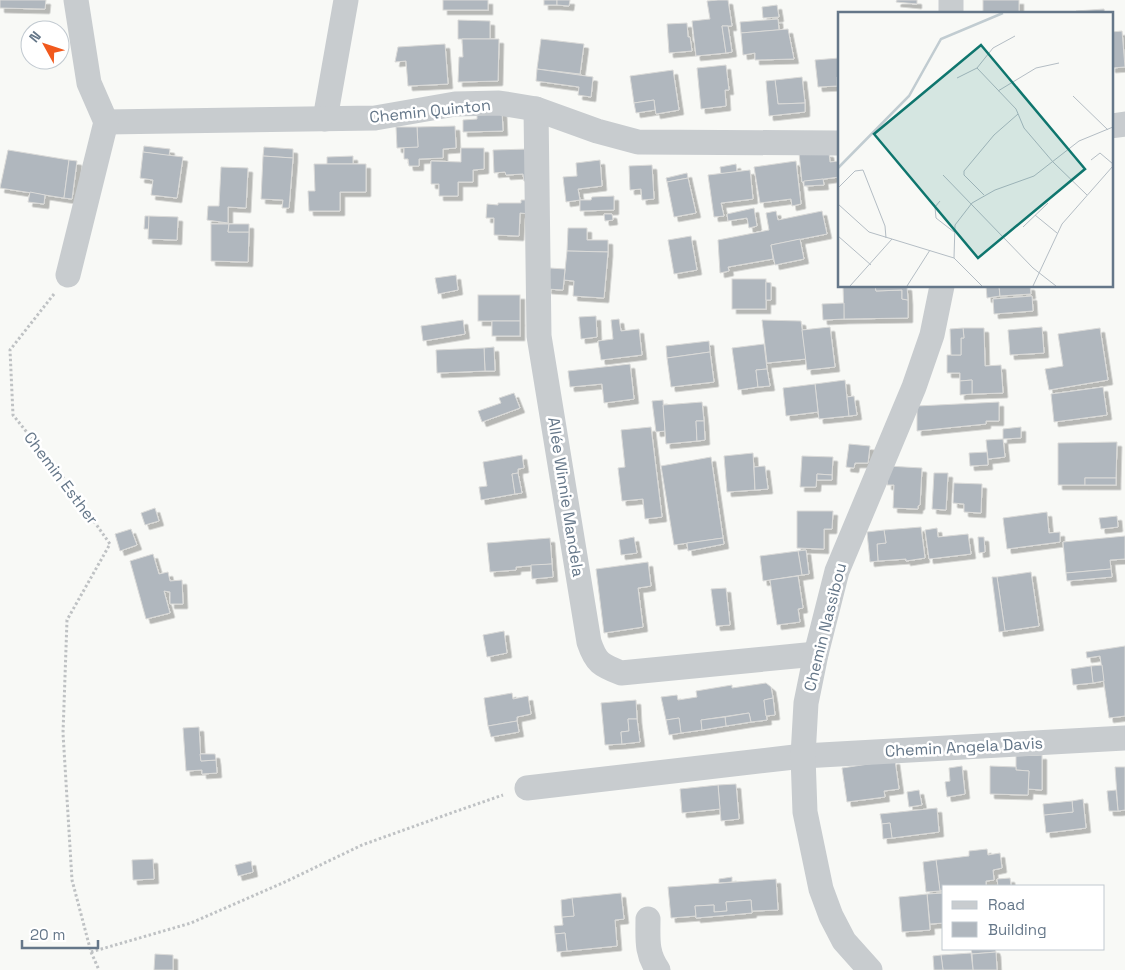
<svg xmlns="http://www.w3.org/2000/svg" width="1125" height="970" viewBox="0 0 1125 970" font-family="'Space Grotesk',sans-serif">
<defs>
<filter id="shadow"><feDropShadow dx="4.5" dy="4.5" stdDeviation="0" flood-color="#0004"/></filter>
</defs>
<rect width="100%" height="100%" fill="#f8f9f6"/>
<g fill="#b0b7be" stroke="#dadad8" filter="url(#shadow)">
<path d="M0 0H46L45 9 0 8Z"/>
<rect x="443" y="0" width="45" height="10"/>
<rect x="544" y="0" width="13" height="5"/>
<path d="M557 0H570L569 6 557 5Z"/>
<path d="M718 0H728L732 26H722L726 53 696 56 692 21 710 19 707 1Z"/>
<path d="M897 0H917V4L896 2Z"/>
<rect x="983" y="0" width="36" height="14"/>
<path d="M777 5 779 17 763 18 762 7Z"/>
<path d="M1104 9 1105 14H1076V11Z"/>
<path d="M778 19 779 30 741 33 740 22Z"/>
<path d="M458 20 490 21V39H458Z"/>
<path d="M687 23 688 37H690L692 51 669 53 667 24Z"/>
<path d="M722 26H728L732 52 726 53Z"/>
<path d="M788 29 794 59 755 60V53L743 55 741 33Z"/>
<path d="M1122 31 1125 67 1111 68V32Z"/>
<path d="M462 39H499L498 81 458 82 459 57H463Z"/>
<path d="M541 39 584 44 580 74 537 69Z"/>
<path d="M445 44 448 84 408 86 406 61 395 62 398 47Z"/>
<path d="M839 58V77H837V86L818 87 815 60Z"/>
<path d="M726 65 729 90H725L726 106 701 109 697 68Z"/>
<path d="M537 69 593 77 591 97 578 95 579 87 536 81Z"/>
<path d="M673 70 679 110 656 114 654 100 634 103 630 76Z"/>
<path d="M802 77 805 103 778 104 775 80Z"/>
<path d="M775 80 778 104 805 103V112L769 116 766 81Z"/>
<path d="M654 100 655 110 636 113 634 103Z"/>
<path d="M477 111H502L503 131 463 132V120L477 119Z"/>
<path d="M455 126 456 148 443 149V158L419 159V166H409L408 159H404V147H418L417 127Z"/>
<path d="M396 127H417L418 147 397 148Z"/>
<path d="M144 146 170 149 169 156 143 152Z"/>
<path d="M264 147 293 149V158L263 156Z"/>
<path d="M461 148H484V169L473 170V182H458V196H439V184H431V161L461 162Z"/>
<path d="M529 149 531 182 524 181 523 174 506 175 505 172 494 173 493 150Z"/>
<path d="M8 150 69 160 64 198 0 188Z"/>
<path d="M143 152 183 157 177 198 151 195 153 180 140 178Z"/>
<path d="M799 153H829L830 162 839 161V177L802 182Z"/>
<path d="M263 156 293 158 289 208H282L283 200 261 199Z"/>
<path d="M353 156V164H327V157Z"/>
<path d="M69 160 77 161 72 199 64 198Z"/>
<path d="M600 160 602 186 578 189 580 200 566 202 563 177 577 176 576 163Z"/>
<path d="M796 161 801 204 792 206 791 199 760 203 754 167Z"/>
<path d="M314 164H366V192H340V211H309L308 191H315Z"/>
<path d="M736 164 737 172 721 174 720 167Z"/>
<path d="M652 165 654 199 642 200 641 189 630 190 629 166Z"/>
<path d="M221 167 248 168 246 208 228 207V223L207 220 208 206H219Z"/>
<path d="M750 170 753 199 721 203 724 216 714 217 708 175Z"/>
<path d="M687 173 688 178 667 182 666 178Z"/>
<path d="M688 178 696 213 674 217 667 182Z"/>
<path d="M823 179 824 185 804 186V181Z"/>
<path d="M30 192 45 195 44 204 28 202Z"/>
<path d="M614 196V210L580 211V200H591L592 197Z"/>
<path d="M521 200H529L530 214 520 213 519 236 494 235V218H486L487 204 498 205V203H521Z"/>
<path d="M754 208 757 226 749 228 747 218 728 221 727 214Z"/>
<path d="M776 211 778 220 822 211 827 234 771 245 773 259 728 267 729 271 720 273 718 240 769 230 766 213Z"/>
<path d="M604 214H612L613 220 605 221Z"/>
<path d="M145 216H149V229H144Z"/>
<path d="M149 216 178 217 177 240 148 239Z"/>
<path d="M211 224H229L228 232H249L248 262 211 261Z"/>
<path d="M229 224H249V232H228Z"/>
<path d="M568 228H587V240H608V252L567 251Z"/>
<path d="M691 236 697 270 674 274 668 240Z"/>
<path d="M800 239 804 259 775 265 771 245Z"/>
<path d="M567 251 608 252 604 298 573 296 574 281 564 280Z"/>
<path d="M550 268 565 269 563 290 547 289Z"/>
<path d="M456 275 458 290 438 294 435 278Z"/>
<rect x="732" y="279" width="34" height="30"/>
<path d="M766 282 771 283V300H766Z"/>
<path d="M843 286H875L876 291 902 290V299L908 300V318L844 319Z"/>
<path d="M875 286H907L908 300 902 299V290L876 291Z"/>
<path d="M986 286H999L1000 296 987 298Z"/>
<path d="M999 286H1030L1031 294 1000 296Z"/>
<rect x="478" y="295" width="42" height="26"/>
<path d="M1032 296 1033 311 994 314 993 299Z"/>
<path d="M844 303V319L823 320 822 304Z"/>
<path d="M596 316 597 337 581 339 579 317Z"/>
<path d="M619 319 621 331 639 329 642 355 601 360 598 341 613 339 611 320Z"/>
<path d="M463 320 465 334 423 341 421 326Z"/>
<path d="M762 320 801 321 806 359 767 363Z"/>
<rect x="492" y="321" width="28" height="15"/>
<path d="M830 327 835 367 807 370 802 330Z"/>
<path d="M1042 327 1044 353 1010 355 1008 330Z"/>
<path d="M963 328H984L985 366 1001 365 1003 393 972 394V380L960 381V373H947V355H961V338H964Z"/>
<path d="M963 328 964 338H961V355H951L950 329Z"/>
<path d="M1100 328 1108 380 1049 390 1045 369 1063 366 1058 334Z"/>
<path d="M709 341 710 352 667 358 666 346Z"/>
<path d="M764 344 767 369 756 370 758 387 738 390 732 348Z"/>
<path d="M494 347 495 371H485L484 348Z"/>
<path d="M484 348 485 371 437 373 436 350Z"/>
<path d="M710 352 714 382 671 387 667 358Z"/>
<path d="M630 364 634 399 604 403 602 384 570 387 568 371Z"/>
<path d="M767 369 770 386 758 387 756 370Z"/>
<path d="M845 380 849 416 819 419 815 384Z"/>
<path d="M972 380V394L960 395V381Z"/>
<path d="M815 384 818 412 786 416 783 388Z"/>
<path d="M1103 387 1107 415 1054 422 1051 394Z"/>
<path d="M514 393 520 408 482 422 478 411 501 403 499 398Z"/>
<path d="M854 396 857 415 849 416 847 397Z"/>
<path d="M663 400 665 431 656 432 652 401Z"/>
<path d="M702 402 704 421H696L697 441 666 444 663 405Z"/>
<path d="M999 402V421H986V424L917 431V406Z"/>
<path d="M696 421H704L705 440 697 441Z"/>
<path d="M651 427 662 517 645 519 643 499 622 501 618 468 625 467 621 430Z"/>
<path d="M1021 427V438L1003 439V429Z"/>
<path d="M1003 439 1005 457 988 459 986 440Z"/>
<path d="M1117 442 1116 478H1085V485H1058V443Z"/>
<path d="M849 444 870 446 868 463H855L854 468 846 467Z"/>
<path d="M987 452 988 465 970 466 969 453Z"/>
<path d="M753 453 755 490 727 492 724 456Z"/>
<path d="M522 455 524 468 518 469V473L512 474 515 494 481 500 479 487 487 486 483 462Z"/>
<path d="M802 456 833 457 832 475 817 474 816 487H800Z"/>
<path d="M711 457 723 538 674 545 661 466Z"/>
<path d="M765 466 768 489 755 490 754 467Z"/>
<path d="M888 466 922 468 920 505 918 506V509L893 508 894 485H887Z"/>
<path d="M518 473 522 493 515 494 512 474Z"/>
<path d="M934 473H948L946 510 932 509Z"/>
<path d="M817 474 832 475V480H817Z"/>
<rect x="1085" y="478" width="31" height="7"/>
<path d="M954 483 982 484 981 513 964 512V504L953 503Z"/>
<path d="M155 508 159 521 145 525 141 513Z"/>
<path d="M797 511H833L832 529H824V549L797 548Z"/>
<path d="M1047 512 1049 533 1060 532V542L1007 549 1003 518Z"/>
<path d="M1117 516 1118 527 1101 529 1099 518Z"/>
<path d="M921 527 925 558 906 561V559L878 561 877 544 886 543 884 530Z"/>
<path d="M937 528 938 537 968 534 971 554 929 559 925 530Z"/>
<path d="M131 529 137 545 120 551 115 534Z"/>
<path d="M884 530 886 543 877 544 878 561 870 562 867 532Z"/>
<path d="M1125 536V559L1110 560 1111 569 1066 573 1063 542Z"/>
<path d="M634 537 637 553 621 555 619 540Z"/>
<path d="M978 537H984L985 552 979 553Z"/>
<path d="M550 538 552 564 516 567V570L490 572 487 543Z"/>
<path d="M723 538 724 544 688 551 687 543Z"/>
<path d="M806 550 809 574 802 575 798 551Z"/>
<path d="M798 551 802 575 763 581 760 556Z"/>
<path d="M153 554 159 574 168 572 170 581 182 580 183 604H170V592L164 591 170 613 146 619 130 561Z"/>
<path d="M648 562 651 586 638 588 643 627 604 633 596 569Z"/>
<path d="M552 564 553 577 532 579 531 565Z"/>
<path d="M1111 569 1112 577 1067 581 1066 573Z"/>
<path d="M1031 572 1039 626 1005 631 997 577Z"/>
<path d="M798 576 803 608 798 609 800 622 777 625 770 580Z"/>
<path d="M992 577H997L1005 631 999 632Z"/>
<path d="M726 588 730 625 716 626 711 589Z"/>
<path d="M504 631 507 653 487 657 483 635Z"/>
<path d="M1125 646V716L1109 718 1100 656 1087 658 1086 652Z"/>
<path d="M1102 665 1104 681 1093 683 1091 666Z"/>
<path d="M1091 666 1093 683 1073 685 1071 669Z"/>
<path d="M766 683 771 687 773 698 764 700 767 720 751 722 749 713 701 720 702 730 681 733 679 718 666 720 661 697 677 695 678 700 697 697 696 691 732 685V688Z"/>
<path d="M512 693 513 699 528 696 531 714 517 717V721L488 726 484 698Z"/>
<path d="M773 698 775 715 766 716 764 700Z"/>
<path d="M636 700 637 719H628L629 731 621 732 622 744 605 745 601 703Z"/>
<path d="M749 713 751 722 726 726 725 717Z"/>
<path d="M725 717 726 726 702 730 701 720Z"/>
<path d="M679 718 681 733 669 735 666 720Z"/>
<path d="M628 719H637L640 742 622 744 621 732 629 731Z"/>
<path d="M517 721 519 732 491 737 488 726Z"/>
<path d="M199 727 201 761 216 760 217 773 202 774V770L186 771 183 728Z"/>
<path d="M200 754H215L216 760 201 761Z"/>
<path d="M1042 755V790L1028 789 1029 771 1016 770V756Z"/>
<path d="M895 760 899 789 884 791 885 797 847 802 842 768Z"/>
<path d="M962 766 965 794 947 797 945 782 950 781 949 768Z"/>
<path d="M990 766 1016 767V770L1029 771 1028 795 990 794Z"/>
<path d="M1115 767H1125V810L1118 811Z"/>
<path d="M736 784 739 819 721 821 718 785Z"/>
<path d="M718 785 720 809 682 813 680 789Z"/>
<path d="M919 790 922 805 909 807 907 792Z"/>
<path d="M1116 790 1118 811H1109L1107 791Z"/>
<path d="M1083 799 1086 828 1046 833 1044 815 1073 812 1072 801Z"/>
<path d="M1072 801 1073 812 1044 815 1043 804Z"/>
<path d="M937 808 939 832 892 838 890 823 882 824 880 814Z"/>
<path d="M890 823 892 838 883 839 882 824Z"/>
<path d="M987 849 988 855 1000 853 1002 868 993 870 994 880 986 881V886H944V890L940 891 936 860 969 856V851Z"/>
<path d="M153 859 154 879 133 880 132 860Z"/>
<path d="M936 860 940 891 926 892 923 862Z"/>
<path d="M251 861 253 872 238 876 235 865Z"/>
<path d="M732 877V882L719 883V879Z"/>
<path d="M1010 878 1011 886H998L997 879Z"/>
<path d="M776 879 778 910 752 911 751 900 726 902 727 911 714 912V905L695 906 696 916 671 918 668 887Z"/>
<path d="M621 893 624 919 615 920 617 946 567 951 565 933 555 934 554 926 563 925 562 917 574 916 572 898Z"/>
<path d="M944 893V923L930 924 927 894Z"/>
<path d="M927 894 930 930 902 932 899 897Z"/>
<path d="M572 898 574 916 562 917 561 900Z"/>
<path d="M751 900 752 913 696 918V916L695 906 714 905V912L727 911 726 902Z"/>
<path d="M565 933 567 951 557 952 555 934Z"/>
<path d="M971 949H995L996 952 972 954Z"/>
<path d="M996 952 997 970H973L972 954Z"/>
<path d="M971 953 973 970H943L941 955Z"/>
<path d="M155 954 173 955V970H154Z"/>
<path d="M941 955 943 970H934L933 956Z"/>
</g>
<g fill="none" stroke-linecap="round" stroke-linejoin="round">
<g stroke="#bfc2c4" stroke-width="3" stroke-dasharray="2.5 2.5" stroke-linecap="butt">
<path d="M54 294 10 350 13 415 62 476 110 544 67 620 63 733 72 880 91 952 99 970"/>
<path d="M91 952 191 923 287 881 362 845 454 812 503 795"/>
</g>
<g stroke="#c8cccf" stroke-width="25">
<path d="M951 14V0"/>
<path d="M536 109 539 336 589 642C596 663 601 665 621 673L816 654"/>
<path d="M325 119 346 0"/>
<path d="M106 122 375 118 455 104 499 103 536 109 597 131 638 142 839 143"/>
<path d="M1111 126 1125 124"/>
<path d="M68 275 106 122 89 83 76 0"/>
<path d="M527 788 803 756 1125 738"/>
<path d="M648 919C648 939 646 953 658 970"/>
<path d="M870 970 844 941 831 916 821 889 805 812 803 756 806 703 816 654 837 571 914 387 932 335 942 286"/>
</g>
</g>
<g text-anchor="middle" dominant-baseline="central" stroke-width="5" stroke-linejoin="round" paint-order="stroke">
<g font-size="16" fill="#657789" stroke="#fff">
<text transform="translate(430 111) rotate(-6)">Chemin Quinton</text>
<text transform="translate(61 478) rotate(53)">Chemin Esther</text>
<text transform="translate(566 497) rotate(81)">Allée Winnie Mandela</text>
<text transform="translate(825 627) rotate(-76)">Chemin Nassibou</text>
<text transform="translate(964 747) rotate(-3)">Chemin Angela Davis</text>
</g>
</g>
<g transform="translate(838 12)">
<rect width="275" height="275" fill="#f8f9f6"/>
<path fill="none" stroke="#c1ccd1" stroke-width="2.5" d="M0 156 71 84 103 27 165 1"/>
<path fill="none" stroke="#b4bdc4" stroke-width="1" d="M139 56 178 97 186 116 215 150 249 183M119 66 139 56 155 36 177 24M160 79 198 56 221 51M235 84 270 118M253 148 262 141 275 152M105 163 195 256 218 274M0 176 17 159 25 158 47 214 48 226M146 183 126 163V159L156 123 180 102M102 189 97 195 98 206 116 220M0 192 31 220 116 246 144 274M197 203 219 221M185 215 210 191M0 224 33 253M116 246 117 213 134 191 157 178 196 164 241 129 275 115M12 274 54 227M69 274 92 238M195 274 224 212 275 154"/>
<path fill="#0f766e" fill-opacity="0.15" stroke="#0f766e" stroke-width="2.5" d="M143 33 247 157 140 246 36 122Z"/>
<rect width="275" height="275" fill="none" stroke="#657789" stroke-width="2.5"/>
</g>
<rect x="942" y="885" width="162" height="65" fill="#ffffff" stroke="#c1c9d0"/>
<rect x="952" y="901" width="25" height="8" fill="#c8cccf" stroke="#c1c9d0"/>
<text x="988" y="910" font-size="15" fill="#657789">Road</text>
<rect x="952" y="922" width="25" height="15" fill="#b0b7be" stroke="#c1c9d0"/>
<text x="988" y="935" font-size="15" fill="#657789">Building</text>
<g transform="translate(45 45) rotate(310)"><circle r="24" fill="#ffffff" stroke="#c1c9d0"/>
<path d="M0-4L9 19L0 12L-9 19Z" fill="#f1591d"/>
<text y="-8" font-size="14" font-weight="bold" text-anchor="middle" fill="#657789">N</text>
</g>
<path d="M22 940v8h76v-8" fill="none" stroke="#657789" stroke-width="2.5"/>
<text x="30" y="940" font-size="15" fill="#657789" stroke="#ffffff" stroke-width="4" paint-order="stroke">20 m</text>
</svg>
